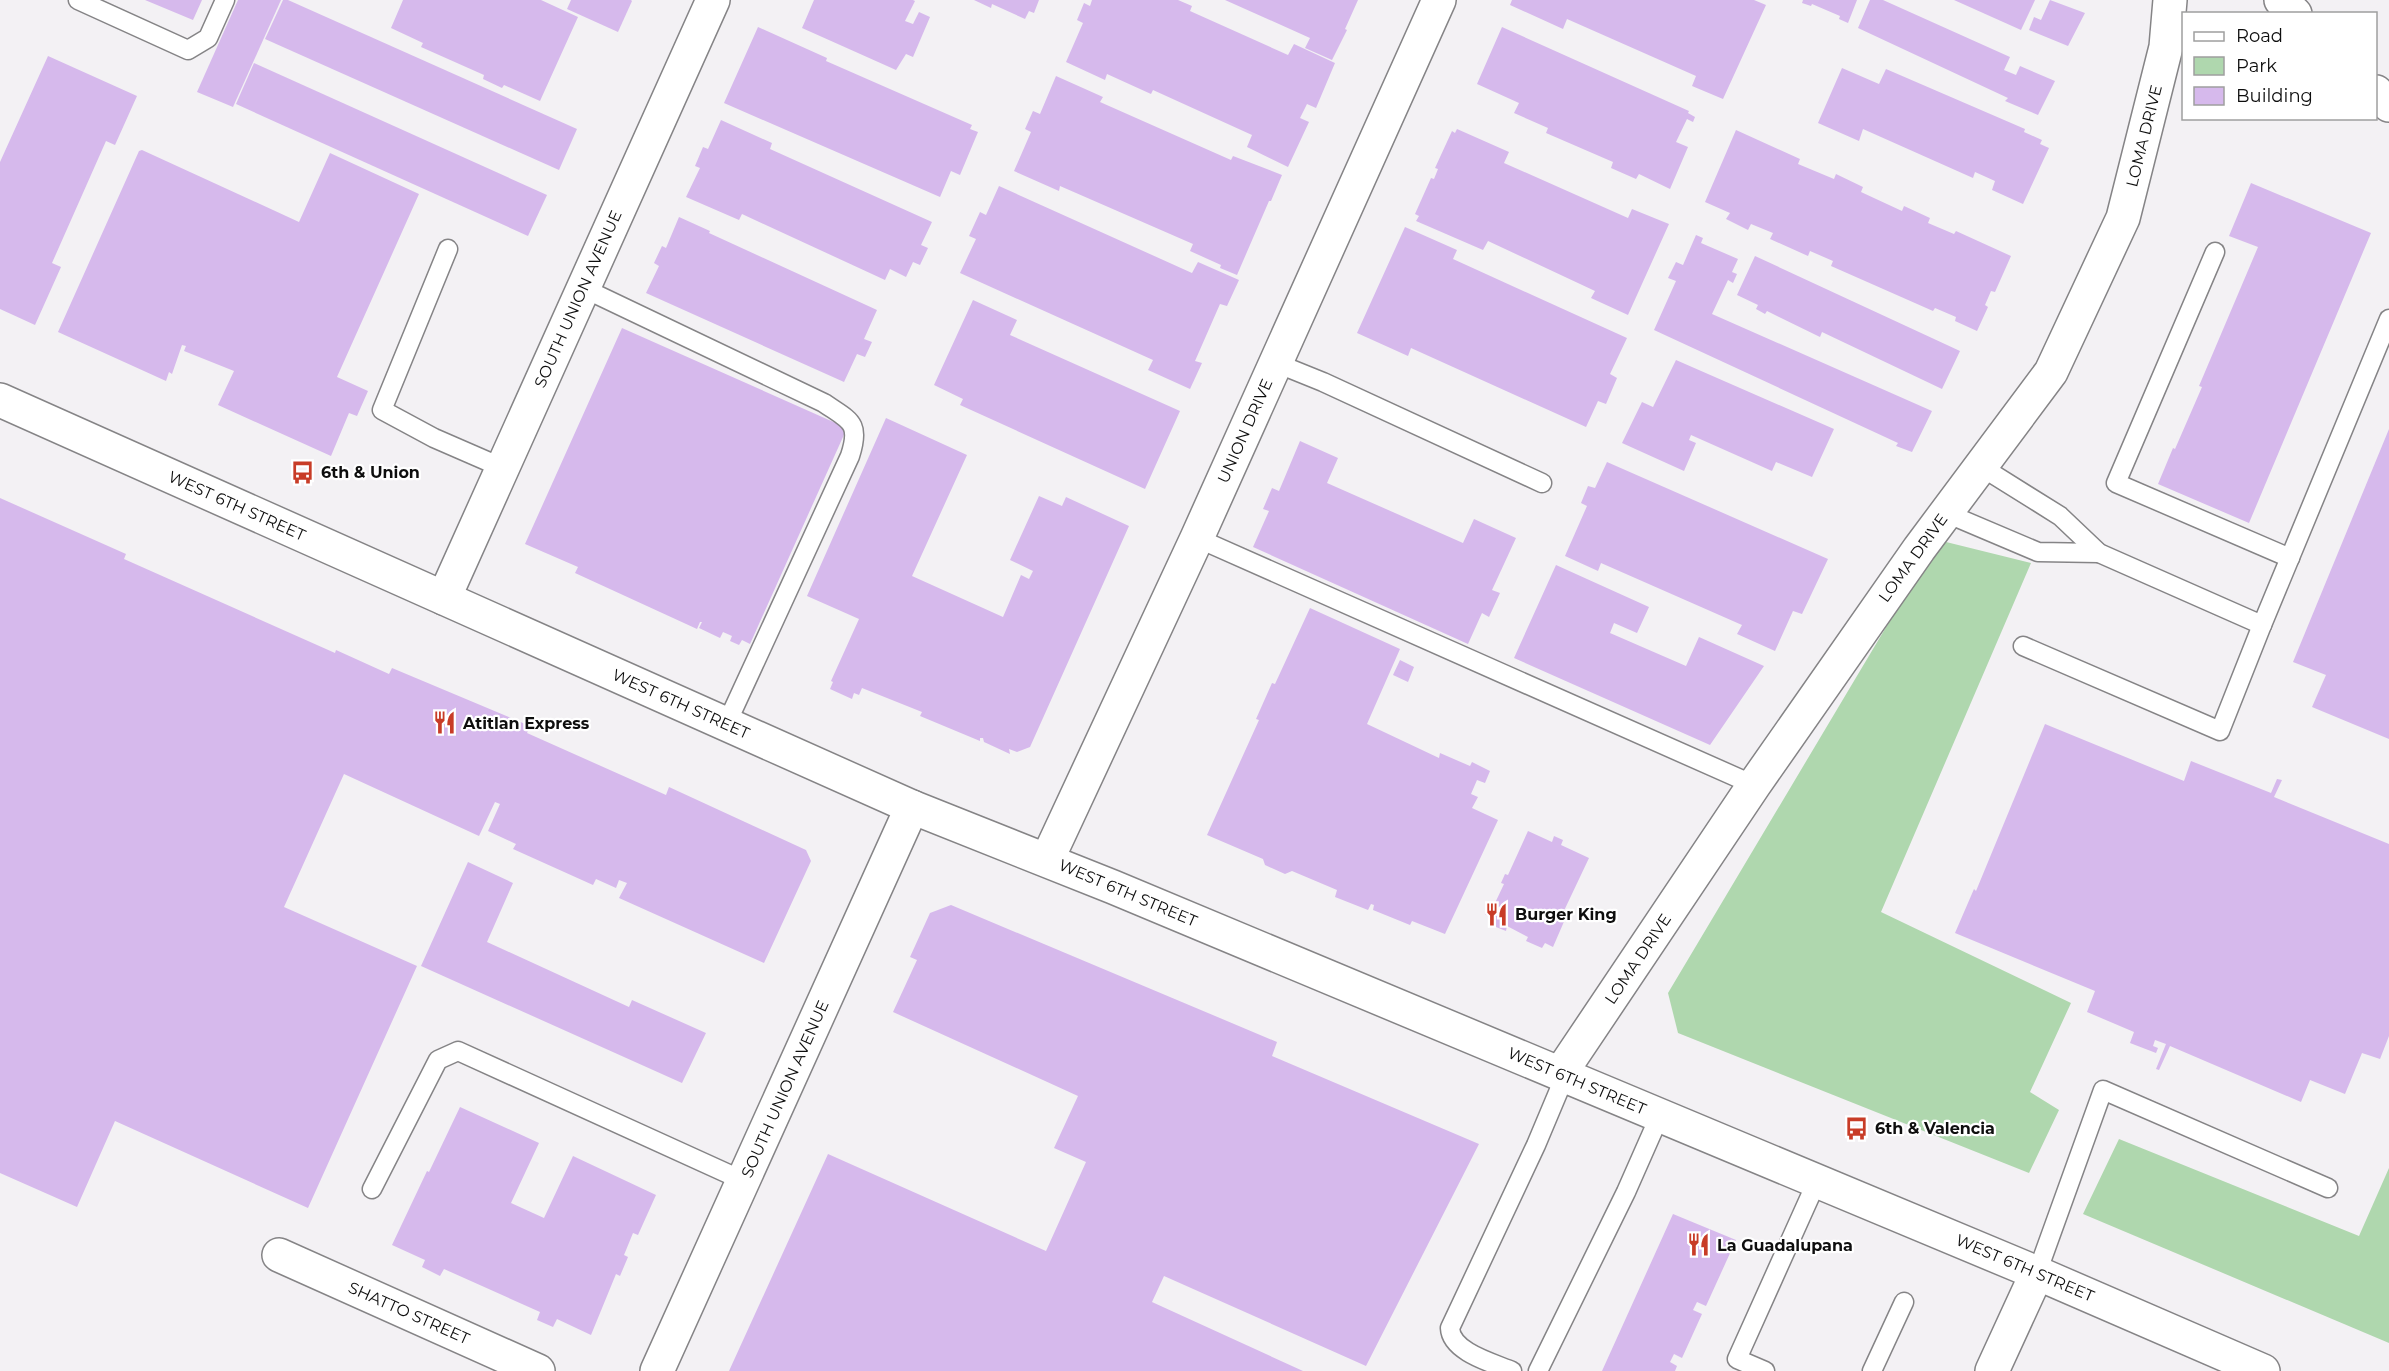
<svg xmlns="http://www.w3.org/2000/svg" width="2389" height="1371" viewBox="0 0 2389 1371" font-family="Montserrat,sans-serif">
<rect width="100%" height="100%" fill="#f3f1f4"/>
<g fill="#afd7ae">
<path d="M1938 540 2031 563 1881 912 2071 1003 2030 1092 2059 1110 2029 1173 1678 1033 1668 993Z"/>
<path d="M2119 1139 2359 1236 2389 1168V1343L2083 1214Z"/>
</g>
<g fill="#d6b9ec">
<path d="M145 0H202L193 20Z"/>
<path d="M238 0H281L233 107 197 92Z"/>
<path d="M283 0H288L577 129 559 170 265 39Z"/>
<path d="M403 0H541L578 17 540 101 504 85 502 88 483 79 484 75 421 47 423 43 391 28Z"/>
<path d="M571 0H631L632 1 618 32 567 9Z"/>
<path d="M814 0H913L915 1 905 21 913 24 919 12 930 17 913 57 906 54 896 70 802 28Z"/>
<path d="M974 0H1039L1034 13 1029 11 1025 19 992 4 991 8Z"/>
<path d="M1092 0H1178L1192 6 1190 11 1288 55 1294 44 1335 63 1316 108 1307 104 1300 118 1309 122 1288 167 1247 147 1252 135 1153 90 1151 94 1107 74 1105 80 1066 62 1083 23 1077 20 1084 3 1090 6Z"/>
<path d="M1225 0H1358L1345 29 1347 30 1332 60 1305 48 1310 38Z"/>
<path d="M1512 0H1754L1766 5 1723 99 1692 86 1696 76 1567 19 1563 29 1510 5Z"/>
<path d="M1803 0H1857L1848 23 1839 19 1840 16 1812 4 1811 6 1802 3Z"/>
<path d="M1870 0H1883L2010 57 2004 70 2016 75 2020 66 2055 81 2038 115 2005 101 2008 98 1858 28Z"/>
<path d="M1954 0H2035L2021 30Z"/>
<path d="M2050 0 2085 13 2068 46 2029 30 2034 17 2041 20Z"/>
<path d="M758 27 827 58 826 61 972 125 970 129 978 132 960 175 951 171 940 197 724 103Z"/>
<path d="M1502 27 1689 111 1688 113 1695 117 1693 122 1687 119 1676 142 1688 147 1670 189 1639 174 1636 179 1611 168 1613 162 1546 133 1548 128 1514 113 1519 103 1477 84Z"/>
<path d="M48 56 137 96 115 145 106 141 52 263 61 267 35 325 0 309V162Z"/>
<path d="M254 63 547 195 528 236 236 104Z"/>
<path d="M1842 68 1879 84 1886 69 2025 129 2024 132 2042 140 2040 144 2049 148 2023 204 1992 190 1995 181 1975 172 1973 178 1863 129 1859 141 1818 123Z"/>
<path d="M1056 76 1103 97 1100 102 1231 160 1233 156 1282 175 1271 201H1269L1237 275 1220 268 1221 265 1190 251 1193 244 1060 186 1059 191 1014 171 1031 132 1025 129 1033 111 1040 114Z"/>
<path d="M721 120 772 143 770 149 932 222 921 245 928 248 920 265 913 262 906 277 890 269 885 280 742 214 739 220 686 197 700 168 695 166 703 147 708 149Z"/>
<path d="M1457 129 1509 152 1504 163 1628 218 1632 209 1669 224 1628 315 1591 298 1595 291 1488 241 1483 250 1416 221 1419 216 1415 214 1431 178 1434 179 1438 169 1435 168 1452 131 1455 133Z"/>
<path d="M1736 130 1800 159 1798 164 1834 179 1836 174 1863 187 1861 192 1902 211 1904 206 1930 218 1928 223 1954 234 1956 231 2011 256 1995 292 1991 291 1985 305 1988 307 1977 331 1955 321 1956 317 1935 308 1933 311 1831 266 1833 261 1810 251 1808 256 1770 239 1773 233 1751 224 1748 230 1726 219 1730 213 1705 202Z"/>
<path d="M142 150 299 222 330 153 419 194 337 377 368 391 357 416 349 413 331 456 218 405 234 371 184 351 186 346 182 345 172 374 169 372 166 381 58 332 139 151Z"/>
<path d="M2251 183 2371 233 2249 523 2158 484 2173 448 2175 449 2202 387 2199 386 2258 247 2229 236Z"/>
<path d="M999 186 1192 273 1198 262 1239 280 1227 306 1220 304 1195 361 1202 363 1190 389 1148 370 1153 360 960 273 976 239 969 236 980 212 986 215Z"/>
<path d="M679 217 710 231 709 233 877 310 864 339 872 342 865 357 857 354 844 382 646 293 659 266 654 263 662 246 666 248Z"/>
<path d="M1405 227 1457 250 1453 259 1627 338 1610 374 1617 378 1606 404 1598 401 1586 427 1411 348 1408 356 1357 333Z"/>
<path d="M1696 235 1703 238 1701 243 1738 259 1732 272 1737 274 1733 283 1728 280 1712 314 1932 411 1912 452 1896 446 1898 443 1654 330 1676 281 1668 278 1676 262 1683 265Z"/>
<path d="M1755 256 1960 351 1942 389 1822 332 1820 337 1767 311 1765 314 1756 309 1758 305 1737 295Z"/>
<path d="M973 300 1017 320 1010 335 1180 411 1145 489 960 405 963 399 934 385Z"/>
<path d="M622 328 847 428 750 644 742 640 739 645 730 641 732 636 723 632 720 638 699 628 702 622H700L697 629 575 573 578 567 525 544Z"/>
<path d="M1676 360 1834 429 1812 477 1776 462 1772 471 1691 435 1689 440 1696 443 1684 471 1622 443 1642 402 1653 407Z"/>
<path d="M886 418 967 455 912 576 1003 617 1021 575 1029 579 1033 571 1010 560 1039 496 1062 506 1066 497 1129 526 1030 747 1017 752 1009 749 1010 754 984 742 983 738H980V741L920 716 922 712 862 688 859 695 854 693 852 699 830 689 833 682 831 681 859 619 807 596Z"/>
<path d="M2389 429V739L2312 707 2326 675 2293 662Z"/>
<path d="M1300 441 1338 458 1327 483 1463 543 1474 519 1516 538 1492 590 1500 593 1489 617 1482 613 1468 644 1253 547 1269 511 1263 509 1272 488 1279 491Z"/>
<path d="M1607 462 1828 559 1802 614 1793 611 1775 651 1737 634 1742 625 1601 563 1598 571 1565 556 1587 506 1581 503 1588 486 1595 488Z"/>
<path d="M0 498 126 554 124 559 335 653 336 650 389 674 392 668 530 726 527 733 666 795 669 787 806 850 811 861 764 963 619 898 627 883 619 880 616 888 596 879 593 885 513 849 516 844 488 831 500 804 495 802 479 836 344 774 284 907 417 966 308 1208 115 1121 77 1207 0 1173Z"/>
<path d="M1556 565 1649 607 1637 633 1614 623 1610 633 1686 666 1699 637 1764 666 1710 745 1514 658Z"/>
<path d="M1310 608 1400 649 1367 724 1439 758 1440 753 1470 766 1472 762 1490 771 1485 783 1477 780 1471 794 1478 797 1472 808 1498 820 1445 934 1412 921 1410 925 1373 910 1374 905 1371 904 1368 910 1335 897 1337 890 1292 871 1285 874 1265 865 1263 859 1207 835 1259 720 1256 719 1272 683 1275 684Z"/>
<path d="M1400 660 1414 667 1408 682 1393 675Z"/>
<path d="M2045 724 2184 781 2191 761 2271 793 2277 779 2282 780 2274 797 2389 844V1036L2380 1059 2362 1053 2345 1094 2310 1080 2301 1102 2170 1046 2159 1070 2156 1069 2166 1044 2155 1040 2153 1046 2158 1048 2156 1053 2130 1043 2134 1032 2087 1012 2095 991 1955 933 1974 889 1976 891Z"/>
<path d="M1528 831 1552 842 1554 836 1563 840 1561 845 1589 858 1562 915 1566 917 1553 947 1545 943 1542 948 1526 941 1528 937 1507 926 1506 931 1491 925 1494 920 1485 914 1491 902 1495 903 1504 884 1501 883 1505 874 1508 875Z"/>
<path d="M468 862 513 883 487 942 629 1007 632 1000 706 1033 682 1083 421 966Z"/>
<path d="M951 905 1277 1042 1272 1056 1479 1144 1366 1366 1164 1276 1152 1302 1303 1371H729L828 1154 1046 1251 1086 1162 1054 1148 1078 1096 893 1012 917 960 910 957 930 913Z"/>
<path d="M460 1107 539 1143 511 1203 544 1218 573 1156 656 1195 638 1235 633 1233 624 1255 628 1257 620 1276 616 1274 591 1335 557 1319 553 1327 537 1320 540 1312 444 1269 440 1276 422 1267 425 1260 392 1245 427 1171 429 1172Z"/>
<path d="M1673 1214 1736 1240 1706 1306 1697 1302 1693 1310 1702 1314 1682 1358 1674 1354 1670 1362 1677 1366 1675 1371H1602Z"/>
</g>
<g fill="none" stroke-linecap="round" stroke-linejoin="round">
<defs>
<g id="lane">
<path d="M78 0 188 50 208 38 225 0"/>
<path d="M448 249 382 410 434 438 503 468"/>
<path d="M2215 252 2116 483 2290 558"/>
<path d="M583 288 824 403C850 421 861 422 850 456L726 725"/>
<path d="M1276 363 1323 382 1542 483"/>
<path d="M1980 466 2060 516 2099 553 2262 625 2389 319"/>
<path d="M1946 513 2038 552 2099 553"/>
<path d="M1197 538 1754 785"/>
<path d="M2023 646 2220 731 2262 625"/>
<path d="M372 1189 438 1060 458 1051 744 1181"/>
<path d="M2037 1273 2103 1090 2328 1188"/>
<path d="M1512 1371C1493 1363 1451 1352 1450 1328L1536 1145 1565 1076"/>
<path d="M1538 1371 1626 1192 1660 1115"/>
<path d="M1765 1371 1737 1359 1817 1181"/>
<path d="M1872 1371 1904 1302"/>
</g>
<g id="street">
<path d="M2281 0 2295 14"/>
<path d="M2376 92 2389 105"/>
<path d="M444 598 713 0"/>
<path d="M1047 860 1197 538 1439 0"/>
<path d="M1560 1074 1754 785 1919 549 2051 372 2123 218 2166 47 2170 0"/>
<path d="M279 1255 538 1371"/>
<path d="M1992 1371 2037 1273"/>
</g>
<g id="secondary">
<path d="M0 400 912 807 1113 887 2037 1273 2263 1371"/>
<path d="M657 1371 912 807"/>
</g>
</defs>
<use href="#lane" stroke="#858486" stroke-width="21"/>
<use href="#street" stroke="#858486" stroke-width="36"/>
<use href="#secondary" stroke="#858486" stroke-width="36"/>
<use href="#lane" stroke="#fff" stroke-width="18"/>
<use href="#street" stroke="#fff" stroke-width="33"/>
<use href="#secondary" stroke="#fff" stroke-width="33"/>
</g>
<defs>
<symbol id="bus-bare" viewBox="-9 -9 18 18"><path d="M-5-6H5V4H4V6H2V4H-2V6H-4V4H-5ZM-3.5-4V0h7V-4ZM-3.5 1.2v1.5H-2V1.2ZM2 1.2v1.5H3.5V1.2Z" fill="#c83c27" stroke="#fff" stroke-width="2.5" paint-order="stroke"/></symbol>
<symbol id="restaurant-bare" viewBox="-9 -9 18 18"><path d="M-5-6h1v4h1v-4h1v4h1v-4h1v5L-1.5 .5V6h-2V.5L-5-1ZM5-6V6H3V1.5H1.5Q1.5-4 5-6Z" fill="#c83c27" stroke="#fff" stroke-width="2.5" paint-order="stroke"/></symbol>
</defs>
<g fill-rule="evenodd">
<use href="#bus-bare" x="286" y="456" width="33" height="33"/>
<use href="#restaurant-bare" x="428" y="706" width="33" height="33"/>
<use href="#restaurant-bare" x="1480" y="898" width="33" height="33"/>
<use href="#bus-bare" x="1840" y="1112" width="33" height="33"/>
<use href="#restaurant-bare" x="1682" y="1228" width="33" height="33"/>
</g>
<g text-anchor="middle" dominant-baseline="central" stroke-width="4.5" stroke-linejoin="round" paint-order="stroke">
<g font-size="16" fill="#0e0e0e" stroke="#fff">
<text transform="translate(2144 136) rotate(-76)">LOMA DRIVE</text>
<text transform="translate(578 299) rotate(-66)">SOUTH UNION AVENUE</text>
<text transform="translate(1245 431) rotate(-66)">UNION DRIVE</text>
<text transform="translate(237 506) rotate(24)">WEST 6TH STREET</text>
<text transform="translate(1913 558) rotate(-54)">LOMA DRIVE</text>
<text transform="translate(681 704) rotate(24)">WEST 6TH STREET</text>
<text transform="translate(1128 893) rotate(23)">WEST 6TH STREET</text>
<text transform="translate(1638 959) rotate(-56)">LOMA DRIVE</text>
<text transform="translate(1577 1081) rotate(23)">WEST 6TH STREET</text>
<text transform="translate(785 1089) rotate(-66)">SOUTH UNION AVENUE</text>
<text transform="translate(2025 1268) rotate(23)">WEST 6TH STREET</text>
<text transform="translate(409 1313) rotate(24)">SHATTO STREET</text>
</g>
<g font-size="16" font-weight="bold" fill="#0e0e0e" stroke="#fff" text-anchor="start">
<text x="321" y="472">6th &amp; Union</text>
<text x="463" y="723">Atitlan Express</text>
<text x="1515" y="914">Burger King</text>
<text x="1875" y="1128">6th &amp; Valencia</text>
<text x="1717" y="1245">La Guadalupana</text>
</g>
</g>
<rect x="2182" y="12" width="195" height="108" fill="#ffffff" stroke="#9f9f9f" stroke-width="1.5"/>
<rect x="2194" y="32" width="30" height="9" fill="#ffffff" stroke="#9f9f9f" stroke-width="1.5"/>
<text x="2236" y="42" font-size="18" fill="#0e0e0e">Road</text>
<rect x="2194" y="57" width="30" height="18" fill="#afd7ae" stroke="#9f9f9f" stroke-width="1.5"/>
<text x="2236" y="72" font-size="18" fill="#0e0e0e">Park</text>
<rect x="2194" y="87" width="30" height="18" fill="#d6b9ec" stroke="#9f9f9f" stroke-width="1.5"/>
<text x="2236" y="102" font-size="18" fill="#0e0e0e">Building</text>
</svg>
